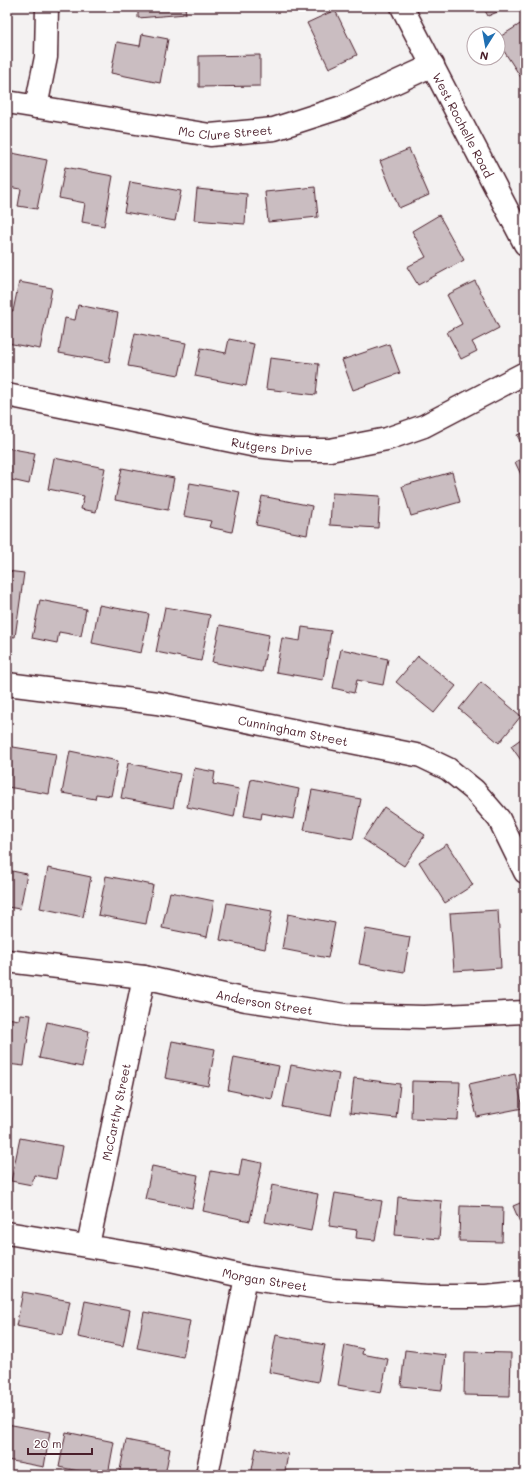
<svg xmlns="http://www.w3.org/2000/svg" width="532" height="1482" viewBox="0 0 532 1482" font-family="Mali,sans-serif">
<rect width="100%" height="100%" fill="#f4f2f2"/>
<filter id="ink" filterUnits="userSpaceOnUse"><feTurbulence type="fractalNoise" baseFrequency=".025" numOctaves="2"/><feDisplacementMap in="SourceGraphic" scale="8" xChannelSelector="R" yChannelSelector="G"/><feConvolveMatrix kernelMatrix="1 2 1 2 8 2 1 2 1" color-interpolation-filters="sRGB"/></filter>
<g filter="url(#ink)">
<g fill="#cabdc1" stroke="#4a1f2b">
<path d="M138 7H185L186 14 138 18Z"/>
<path d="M483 7H509L488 16Z"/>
<path d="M335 10 357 55 329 68 307 23Z"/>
<path d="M525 21V82H524L498 42V38Z"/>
<path d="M142 34 168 39 160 83 111 73 117 42 140 46Z"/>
<path d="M260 55V86L199 87V56Z"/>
<path d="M409 149 429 195 399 208 380 161Z"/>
<path d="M7 152 47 160 37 209 18 206 21 189 7 187Z"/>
<path d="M65 167 113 176 104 226 82 222 85 203 59 198Z"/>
<path d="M130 182 181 191 175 221 124 212Z"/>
<path d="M315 187 318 217 268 222 265 192Z"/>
<path d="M197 189 247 194 245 224 194 220Z"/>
<path d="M439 215 464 260 418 285 407 267 426 257 412 231Z"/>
<path d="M475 281 499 328 472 342 477 351 461 359 447 332 462 324 447 295Z"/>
<path d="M19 282 52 288 40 349 7 343V310L13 311Z"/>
<path d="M78 305 118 313 109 362 59 353 65 318 75 320Z"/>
<path d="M135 333 186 343 179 375 128 366Z"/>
<path d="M229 339 254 344 246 386 195 376 201 348 226 353Z"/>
<path d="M389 344 400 373 353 390 342 360Z"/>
<path d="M270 358 319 364 316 395 266 389Z"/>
<path d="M525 432V451L517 435Z"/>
<path d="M7 448 35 453 29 484 7 479Z"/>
<path d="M525 457V483L515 462Z"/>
<path d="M54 458 105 468 96 512 81 509 84 496 48 489Z"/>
<path d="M122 468 174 478 168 510 115 500Z"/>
<path d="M452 472 460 502 411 516 402 486Z"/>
<path d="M190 483 240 492 232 532 209 527 211 521 184 516Z"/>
<path d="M332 493 380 496 378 528 330 525Z"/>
<path d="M262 496 312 506 307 535 256 525Z"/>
<path d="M7 571 24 573 15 637 7 636Z"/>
<path d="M40 600 86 609 81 636 59 632 57 643 32 638Z"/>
<path d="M99 605 149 614 141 653 92 643Z"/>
<path d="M165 607 210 615 201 661 156 652Z"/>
<path d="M220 625 269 635 262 672 212 662Z"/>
<path d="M302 627 331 631 323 680 276 672 282 638 300 641Z"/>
<path d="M341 649 388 659 383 685 357 680 354 693 333 688Z"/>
<path d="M418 656 456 686 434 713 396 682Z"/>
<path d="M481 682 521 716 499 743 459 709Z"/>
<path d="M525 736V766L511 746Z"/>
<path d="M7 746 56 754 49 794 7 787Z"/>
<path d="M70 751 118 761 111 796 96 794 95 799 62 793Z"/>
<path d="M128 763 180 774 173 808 121 798Z"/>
<path d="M194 768 215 772 213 784 239 789 234 817 187 807Z"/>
<path d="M251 779 299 789 293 819 262 813 261 819 244 816Z"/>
<path d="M312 790 361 799 353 839 304 830Z"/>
<path d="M384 807 425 835 404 866 363 839Z"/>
<path d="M447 844 473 885 445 903 419 862Z"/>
<path d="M48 868 91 877 83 917 40 908Z"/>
<path d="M7 870 27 874 20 909 7 907Z"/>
<path d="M106 876 153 885 146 924 98 915Z"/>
<path d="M170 892 214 901 207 937 162 928Z"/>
<path d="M227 903 272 911 265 949 220 940Z"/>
<path d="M498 910 501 968 454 971 450 913Z"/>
<path d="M288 914 335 923 328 958 282 949Z"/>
<path d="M366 929 410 937 404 972 359 964Z"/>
<path d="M20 1014 31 1015 24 1066 7 1064V1018L19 1020Z"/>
<path d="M47 1022 89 1031 82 1067 39 1058Z"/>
<path d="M172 1041 215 1049 208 1086 165 1078Z"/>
<path d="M234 1057 279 1066 272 1099 228 1090Z"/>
<path d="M291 1065 339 1074 331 1116 283 1107Z"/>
<path d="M515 1074 523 1108 477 1117 469 1084Z"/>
<path d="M354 1078 400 1084 396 1118 350 1113Z"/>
<path d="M412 1081 460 1082 458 1120 411 1118Z"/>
<path d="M20 1138 62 1146 56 1179 34 1175 32 1185 11 1181Z"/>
<path d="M242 1159 262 1163 250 1221 203 1211 211 1171 239 1176Z"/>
<path d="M152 1166 198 1175 192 1208 145 1199Z"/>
<path d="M272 1185 318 1194 311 1231 265 1222Z"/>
<path d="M335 1193 382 1201 375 1240 356 1238 357 1230 329 1226Z"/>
<path d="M398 1197 442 1201 439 1239 395 1235Z"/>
<path d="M525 1201V1234L513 1206Z"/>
<path d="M460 1206 503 1207 502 1242 459 1241Z"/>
<path d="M23 1292 70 1301 63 1335 16 1326Z"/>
<path d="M85 1301 130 1310 123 1346 78 1337Z"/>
<path d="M144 1312 190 1321 183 1357 137 1348Z"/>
<path d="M276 1335 325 1345 318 1382 269 1372Z"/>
<path d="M345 1345 363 1349 362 1354 388 1359 381 1393 338 1385Z"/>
<path d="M405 1350 446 1355 442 1390 401 1386Z"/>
<path d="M465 1352 511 1353 510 1396 464 1395Z"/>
<path d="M7 1424 50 1432 44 1467 7 1460Z"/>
<path d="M66 1432 114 1442 108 1475H98L59 1467Z"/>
<path d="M126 1440 170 1449 165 1475H119Z"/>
<path d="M256 1448 288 1454 285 1471 299 1473V1475H251Z"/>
<path d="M313 1472 326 1475H312Z"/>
</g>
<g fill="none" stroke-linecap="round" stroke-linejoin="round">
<defs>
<g id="minor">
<path id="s1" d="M402 7 525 244"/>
<path id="s2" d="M7 102 210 135 274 129 342 107 433 65"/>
<path d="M36 107 46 57 47 7"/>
<path id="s3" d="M7 395 256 446 295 450H330L387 439 424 426 525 373"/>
<path id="s4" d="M7 684 157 703 421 756 448 769 474 790 499 819 525 872"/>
<path id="s5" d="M7 961 144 977 246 1000 345 1015 424 1017 525 1012"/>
<path id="s6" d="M7 1233 171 1260 246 1277 334 1290 428 1296H486L525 1292"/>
<path id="s7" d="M88 1245 144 977"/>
<path d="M207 1475 246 1277"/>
</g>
</defs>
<use href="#minor" stroke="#4a1f2b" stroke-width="25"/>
<use href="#minor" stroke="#fff" stroke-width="22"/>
</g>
</g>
<g text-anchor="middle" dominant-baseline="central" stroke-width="4" stroke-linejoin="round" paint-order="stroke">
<g font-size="12" fill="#4a1f2b" stroke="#fff">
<text stroke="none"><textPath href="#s1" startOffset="133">West Rochelle Road</textPath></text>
<text stroke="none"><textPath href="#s2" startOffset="221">Mc Clure Street</textPath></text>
<text stroke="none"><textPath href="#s3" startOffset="270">Rutgers Drive</textPath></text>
<text stroke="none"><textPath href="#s4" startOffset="290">Cunningham Street</textPath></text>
<text stroke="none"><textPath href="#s5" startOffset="261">Anderson Street</textPath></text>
<text stroke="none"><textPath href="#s7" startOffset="136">McCarthy Street</textPath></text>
<text stroke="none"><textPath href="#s6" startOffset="262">Morgan Street</textPath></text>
</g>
</g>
<rect width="532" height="1482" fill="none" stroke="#fff" stroke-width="24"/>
<rect x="12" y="12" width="508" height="1458" fill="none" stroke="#4a1f2b" stroke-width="1.5" filter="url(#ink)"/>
<g transform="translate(486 46) rotate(191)"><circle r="19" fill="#ffffff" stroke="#b7a5aa"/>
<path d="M0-3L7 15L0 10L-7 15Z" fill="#1f6fb2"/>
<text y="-6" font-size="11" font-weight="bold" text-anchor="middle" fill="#4a1f2b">N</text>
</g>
<path d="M28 1448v6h64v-6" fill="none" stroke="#4a1f2b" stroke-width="2"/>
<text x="34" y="1448" font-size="12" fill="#4a1f2b" stroke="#ffffff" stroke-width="3" paint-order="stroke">20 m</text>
</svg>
